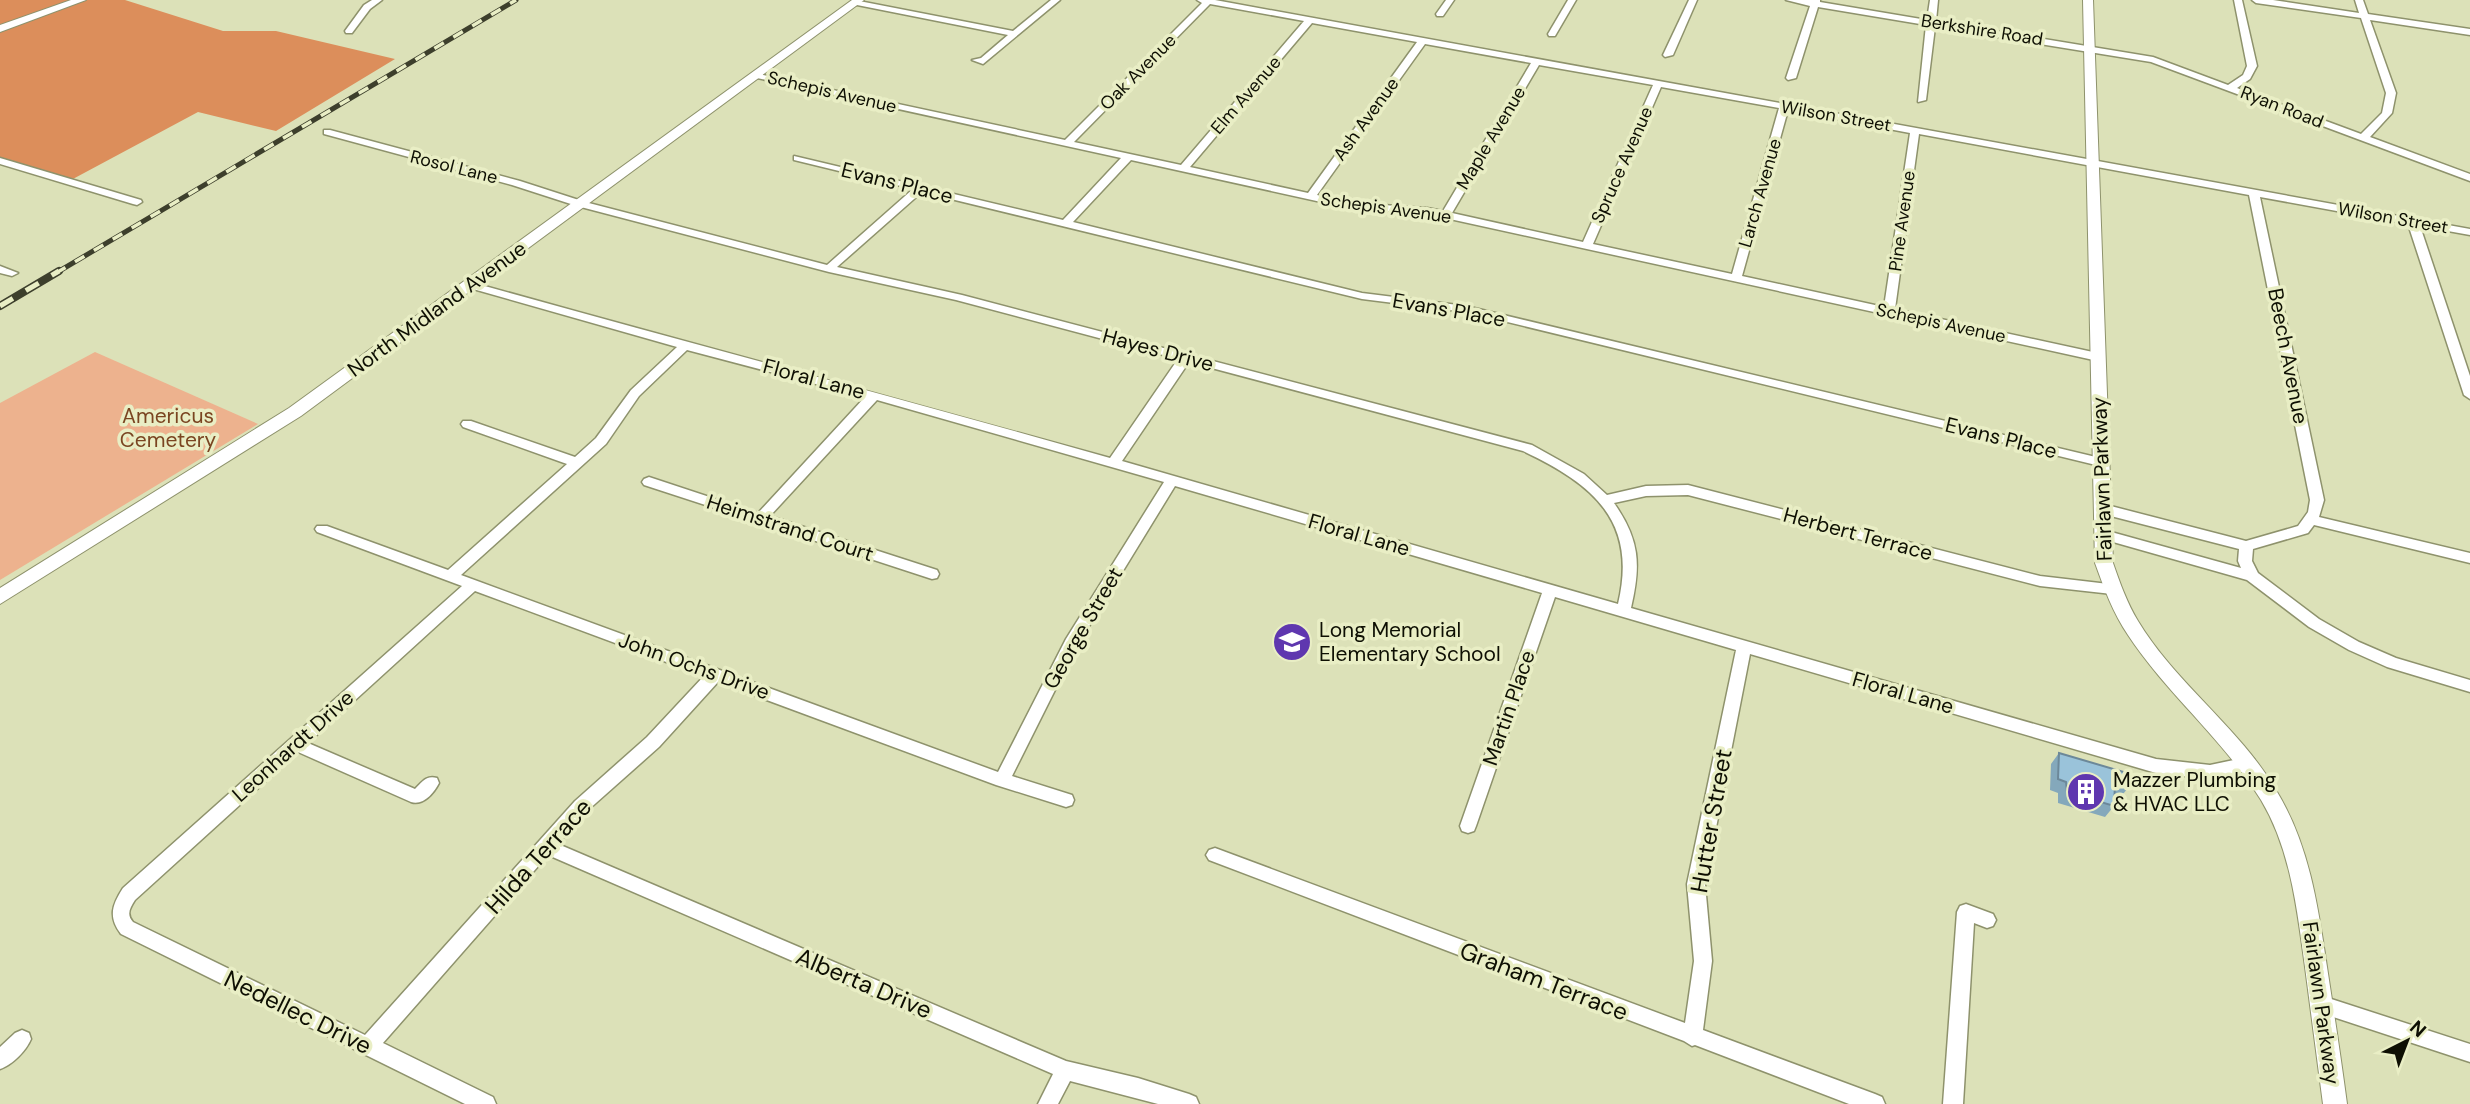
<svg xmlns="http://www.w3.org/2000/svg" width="2470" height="1104" viewBox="0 0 2470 1104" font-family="'DM Sans',sans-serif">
<rect width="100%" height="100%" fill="#dce1b8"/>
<path fill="#edb28e" d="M95 352 258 424 0 580V403Z"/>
<path fill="#dc8e5b" d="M0 0H125L223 31H276L395 59 276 131 198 112 71 180 0 158Z"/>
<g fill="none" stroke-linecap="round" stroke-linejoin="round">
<defs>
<g id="minor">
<path d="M372 0H382L370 9 352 33H346L345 31 364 5Z"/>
<path d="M854 0 1013 31 1051 0H1060L983 64 972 60 981 58 1008 35 857 5 854 4Z"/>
<path d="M1197 0H1215L2470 229V235L2420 226 2470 376V399L2464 395 2408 224 2260 197 2324 500 2319 517 2470 553V563L2314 525 2308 533 2253 549 2252 561 2258 573 2319 619 2359 642 2396 658 2470 680V692L2387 667 2349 650 2309 627 2247 580 2099 538 2097 535 2104 530 2241 568 2238 561 2239 549 2103 514 2096 509 2103 504 2246 541 2298 526 2308 512 2310 500 2249 195 1919 134 1895 309 2102 354 2104 357 2098 361 1427 214 1353 209 1131 160 1073 222 1362 293 1466 306 2100 458 2107 462 2100 466 1466 312 1362 299 922 192 837 267 962 295 1532 445 1584 474 1607 495 1646 486 1688 485 2040 576 2117 585 2119 589 2117 593 2112 594 2040 586 1688 495 1646 496 1614 503C1640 540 1641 565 1631 608L2156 759 2210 765 2248 757 2254 759 2256 764 2254 769 2210 779 2156 773 1750 654 1705 884 1712 961 1703 1030 1875 1094 1882 1097 1885 1104H1849L1695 1045 1692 1046 1684 1041 1209 860 1206 855 1209 850 1215 848 1685 1023 1694 961 1687 884 1736 650 1555 597 1476 826 1474 831 1468 833 1462 831 1460 826 1542 593 1175 486 1077 646 1012 776 1072 795 1074 800 1072 805 1066 807 996 785 718 682 659 747 587 811 558 844 1066 1061 1138 1078 1189 1094 1196 1097 1199 1104H1158L1070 1081 1058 1104H1038L1053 1074 548 855 383 1043 493 1097 496 1104H465L121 934C108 917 112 905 123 888L462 586 317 532 315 529 317 526H327L448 570 567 464 463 427 461 424 463 421H471L575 457 596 438 631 390 677 347 466 287V283H474C686 342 899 398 1110 458L1178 359 956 300 829 272 577 206 512 185 324 134V130H330L520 181 585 202 827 265 913 189 794 160V156L1063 220 1121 158 757 78 754 77V73L1065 140 1202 3ZM1210 4 1304 21 1181 165 1074 142ZM1312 23 1417 42 1308 193 1190 167ZM1425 44 1531 63 1443 211 1427 208 1353 203 1317 195ZM1539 65 1653 85 1583 242 1452 213ZM1661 87 1779 108 1732 274 1593 244ZM1788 110 1910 133 1884 307 1742 276ZM687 350 865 397 758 513 649 477 644 479 642 482 644 485 932 579 937 578 939 574 937 570 770 516 877 400 1164 482 1066 639 998 772 461 575 606 444 639 396ZM1189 362 1523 451C1593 484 1638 521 1618 604L1122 461ZM475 591 704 676 647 737 575 801 365 1035 133 922C126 914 130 908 135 900L298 752 411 802C423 806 434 793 439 783L437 778C426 775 422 782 415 789L308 743Z"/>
<path d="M1446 0H1454L1443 16H1437L1436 14Z"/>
<path d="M1568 0H1576L1555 36H1549L1548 34Z"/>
<path d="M1689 0H1697L1673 55 1665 57 1663 55Z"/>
<path d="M1786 0H1820V2L1927 20 1930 0H1938L1936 21 2153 57 2228 85 2243 75 2247 66 2234 0H2242L2257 66 2250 79 2237 88 2361 134 2382 113 2386 93 2361 18 2256 3 2252 0H2273L2359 13 2355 0H2363L2368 14 2470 29V35L2370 20 2396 93 2392 113 2370 137 2470 174V181L2151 62 1935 27 1926 100 1918 102 1926 25 1818 7 1796 78 1788 80 1786 78 1810 6Z"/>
<path d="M0 158 141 200 142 202 137 205 133 204 0 164Z"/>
<path d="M0 266 18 273 12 276 0 273Z"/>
<path d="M1966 904 1993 914 1996 920 1993 926 1987 928 1974 923 1963 1104H1943L1957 912 1960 906Z"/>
<path d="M2322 996 2470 1044V1062L2315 1011 2313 1005 2315 999Z"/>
<path d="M22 1030 29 1033 31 1039C26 1051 12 1065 0 1069V1047L15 1033Z"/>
</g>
<g id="tertiary">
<path d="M71 0H86L0 32V25Z"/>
<path d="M852 0H864L301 416 0 604V588L289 408Z"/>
<path d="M2083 0H2093L2113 563C2120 583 2127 603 2138 621 2176 684 2239 727 2276 790 2309 844 2318 905 2327 967 2334 1013 2341 1058 2347 1104H2323C2317 1058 2311 1013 2305 967 2297 910 2291 850 2261 800 2223 739 2167 694 2128 635 2113 613 2104 588 2095 563Z"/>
</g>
</defs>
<use href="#minor" stroke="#8e926c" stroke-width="3"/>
<use href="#tertiary" stroke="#8e926c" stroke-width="2"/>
<use href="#minor" fill="#fff" fill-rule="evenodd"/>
<use href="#tertiary" fill="#fff" fill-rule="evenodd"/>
<defs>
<path id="rail-far1" d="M56 273 516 0"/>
<path id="rail" d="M0 306 59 271"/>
</defs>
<use href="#rail-far1" stroke="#3d3f2c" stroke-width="5"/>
<use href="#rail" stroke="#3d3f2c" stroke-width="8"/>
<use href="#rail-far1" stroke="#e9eec5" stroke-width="3.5" stroke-dasharray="11" stroke-linecap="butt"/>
<use href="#rail" stroke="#e9eec5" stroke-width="5" stroke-dasharray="15" stroke-linecap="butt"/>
</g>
<path fill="#84a8bb" d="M2059 753 2128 788 2119 799 2114 798V806L2105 817 2058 803V793L2050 790 2051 764Z"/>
<path fill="#9ac3da" stroke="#6c8899" stroke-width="2" d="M2059 753 2127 773 2128 788 2115 784 2114 806 2067 792 2066 782 2058 779Z"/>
<defs>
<symbol id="school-disc" viewBox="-11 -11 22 22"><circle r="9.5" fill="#5f37af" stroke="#e9eec5"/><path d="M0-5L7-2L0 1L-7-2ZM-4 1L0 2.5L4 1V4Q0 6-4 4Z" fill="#fff"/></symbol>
<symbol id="building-disc" viewBox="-11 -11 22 22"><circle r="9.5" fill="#5f37af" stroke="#e9eec5"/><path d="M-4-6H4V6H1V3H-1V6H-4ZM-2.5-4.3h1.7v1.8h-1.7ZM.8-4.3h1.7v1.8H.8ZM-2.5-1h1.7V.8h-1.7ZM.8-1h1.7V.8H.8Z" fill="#fff"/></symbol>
</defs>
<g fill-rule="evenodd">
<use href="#school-disc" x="1270" y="620" width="44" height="44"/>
<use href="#building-disc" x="2064" y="770" width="44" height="44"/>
</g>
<g text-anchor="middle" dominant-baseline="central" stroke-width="7" stroke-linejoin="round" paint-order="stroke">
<g font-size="18" fill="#0e0f03" stroke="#e9eec5">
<text transform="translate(1982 30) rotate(9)">Berkshire Road</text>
<text transform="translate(1138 72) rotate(-45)">Oak Avenue</text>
<text transform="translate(832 92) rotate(13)">Schepis Avenue</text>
<text transform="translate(1246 95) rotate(-49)">Elm Avenue</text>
<text transform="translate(2282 107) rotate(21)">Ryan Road</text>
<text transform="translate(1836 116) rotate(10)">Wilson Street</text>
<text transform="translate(1366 119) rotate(-54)">Ash Avenue</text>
<text transform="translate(1491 138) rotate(-59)">Maple Avenue</text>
<text transform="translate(1622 165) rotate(-66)">Spruce Avenue</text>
<text transform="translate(454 167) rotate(14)">Rosol Lane</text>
<text transform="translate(1760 193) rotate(-74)">Larch Avenue</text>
<text transform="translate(1386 208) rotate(8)">Schepis Avenue</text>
<text transform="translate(2393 218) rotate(10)">Wilson Street</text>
<text transform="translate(1902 221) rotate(-82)">Pine Avenue</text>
<text transform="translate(1941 323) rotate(12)">Schepis Avenue</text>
</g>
<g font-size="21" fill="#0e0f03" stroke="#e9eec5">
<text transform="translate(897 183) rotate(14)">Evans Place</text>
<text transform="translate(437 309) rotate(-36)">North Midland Avenue</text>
<text transform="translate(1449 310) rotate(10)">Evans Place</text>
<text transform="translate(1158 350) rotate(15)">Hayes Drive</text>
<text transform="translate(2288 356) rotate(79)">Beech Avenue</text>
<text transform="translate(814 379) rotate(15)">Floral Lane</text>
<text transform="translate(2001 438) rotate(14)">Evans Place</text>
<text transform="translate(2102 479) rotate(-92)">Fairlawn Parkway</text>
<text transform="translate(790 528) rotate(18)">Heimstrand Court</text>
<text transform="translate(1858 534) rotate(15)">Herbert Terrace</text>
<text transform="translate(1359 535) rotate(16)">Floral Lane</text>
<text transform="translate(1083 628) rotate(-60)">George Street</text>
<text transform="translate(694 666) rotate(20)">John Ochs Drive</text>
<text transform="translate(1903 693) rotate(16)">Floral Lane</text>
<text transform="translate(1509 708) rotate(-71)">Martin Place</text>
<text transform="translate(293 746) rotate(-42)">Leonhardt Drive</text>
<text transform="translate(2321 1003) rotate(82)">Fairlawn Parkway</text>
</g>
<g font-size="21" fill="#7a4521" stroke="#e9eec5">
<text x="168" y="416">Americus<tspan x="168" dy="24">Cemetery</tspan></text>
</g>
<g font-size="21" fill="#0e0f03" stroke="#e9eec5" text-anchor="start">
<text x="1319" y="630">Long Memorial<tspan x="1319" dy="24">Elementary School</tspan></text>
<text x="2113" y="780">Mazzer Plumbing<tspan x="2113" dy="24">&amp; HVAC LLC</tspan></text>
</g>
<g font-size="24" fill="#0e0f03" stroke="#e9eec5">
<text transform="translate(1711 821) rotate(-80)">Hutter Street</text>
<text transform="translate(538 856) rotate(-48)">Hilda Terrace</text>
<text transform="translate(1544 981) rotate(21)">Graham Terrace</text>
<text transform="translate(864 983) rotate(23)">Alberta Drive</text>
<text transform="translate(298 1012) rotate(26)">Nedellec Drive</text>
</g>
</g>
<g transform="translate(2407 1041) rotate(42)" stroke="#e9eec5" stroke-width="5" paint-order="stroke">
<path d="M0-5L12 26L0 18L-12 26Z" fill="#0e0f03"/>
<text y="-10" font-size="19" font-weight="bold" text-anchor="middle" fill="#0e0f03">N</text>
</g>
</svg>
